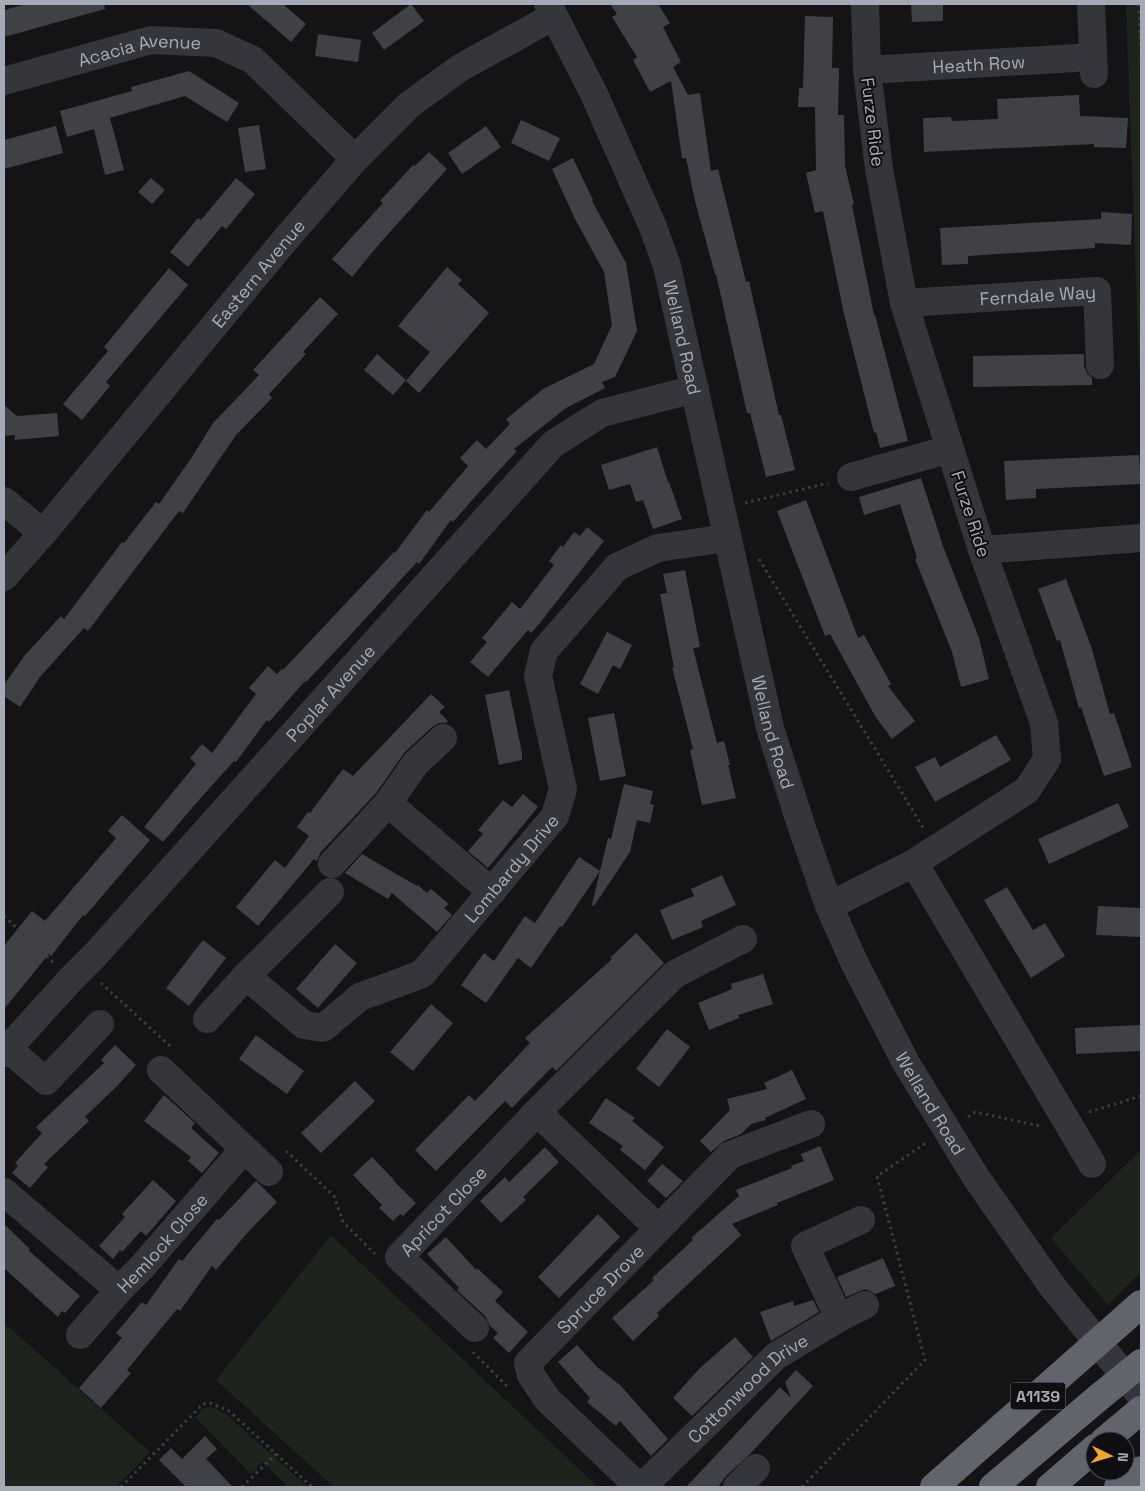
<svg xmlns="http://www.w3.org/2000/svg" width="1145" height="1491" viewBox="0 0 1145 1491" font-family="'Space Grotesk',sans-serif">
<rect width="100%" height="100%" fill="#141416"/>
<g fill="#1c241c">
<path d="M1126 4H1141V422Z"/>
<path d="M1141 1150V1272L1108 1305 1051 1238Z"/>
<path d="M331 1235 598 1487H334L216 1380Z"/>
<path d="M4 1323 150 1452 117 1486 109 1487H4Z"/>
<path d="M211 1407 225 1413 308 1487H288L263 1462 251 1474 195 1417 204 1408Z"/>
</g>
<g fill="#404146">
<path d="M26 4H104L105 9 4 37V10Z"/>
<path d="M247 4H283L306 24 291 42Z"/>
<path d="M411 4 424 21 384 50 372 33Z"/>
<path d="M610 4H658L670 23 663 27 681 62 673 67 688 95 700 93 711 171 718 169 746 282 749 281 779 415H781L795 470 766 477 750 413H747L716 274H715L695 201 686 158H682L671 81 650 92 633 60 637 57 612 17 617 14Z"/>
<path d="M911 4H943V21L912 22Z"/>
<path d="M805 16 833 17 832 68H839L838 115H844L845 166 854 204 852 205 874 315H875L908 441 880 448 876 432 874 433 844 314 823 211 815 213 806 173 816 170 815 107H798L799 88H803Z"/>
<path d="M318 34 361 40 358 62 315 56Z"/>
<path d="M189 71 239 103 227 122 185 96 110 118 124 170 105 175 94 129 67 137 60 111 132 91 131 87Z"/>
<path d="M1079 95 1080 116 1128 118 1126 148 1094 147V144L924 152 923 118 951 117 952 121 998 119 997 99Z"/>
<path d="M521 120 560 138 549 161 511 143Z"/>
<path d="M259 125 266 169 245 172 238 128Z"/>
<path d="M56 126 63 153 4 169V140Z"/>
<path d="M486 126 501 147 462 174 448 153Z"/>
<path d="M429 152 447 169 380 243 352 277 332 259 383 203 380 201 413 165 415 166Z"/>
<path d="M573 158 593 200 592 201 626 263 637 331 615 377 602 382 605 388 566 408 514 449 517 451 481 490 453 522 451 520 419 564 417 562 343 643 306 682 305 681 269 722 267 720 236 762 234 761 198 801 163 842 144 827 196 764 190 758 202 744 212 753 256 694 249 688 268 666 277 674 282 669 283 670 394 552 395 553 427 510 429 512 468 466 460 458 477 440 486 449 510 424 506 419 543 389 594 364 612 325 604 272 575 219 552 169Z"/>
<path d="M151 178 165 190 152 204 138 192Z"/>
<path d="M236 178 255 194 226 229 222 226 188 267 170 252 198 218 201 220Z"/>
<path d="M1101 212 1132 214 1131 245 1095 243V248L968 256V264L942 265 940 228 1101 219Z"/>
<path d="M447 267 462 280 458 284 489 313 419 393 406 381 430 352 398 326Z"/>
<path d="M169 268 188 285 106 382 110 386 82 420 63 404 108 351 104 347Z"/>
<path d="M320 297 338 314 303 352 306 354 269 394 272 398 236 435 183 513 179 511 88 631 84 628 40 677 20 707 4 696V685L25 655 61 616 64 619 122 542 124 543 156 502 159 504 192 457 213 423 259 375 253 370Z"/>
<path d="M377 354 406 380 393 395 364 370Z"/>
<path d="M1084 354V366L1087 373 1092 378V385L973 387V356Z"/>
<path d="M4 405 17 416 57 413 59 436 15 440V435L4 436Z"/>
<path d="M657 447 668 482H669L682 519 653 529 643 500 636 502 630 484 609 490 601 465Z"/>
<path d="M1139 455 1141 484 1036 489V498L1006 500 1004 461Z"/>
<path d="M921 478 943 546 979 638 989 679 961 687 952 652 915 559 917 558 900 504 864 515 859 497Z"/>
<path d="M806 500 858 638 864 635 891 684 888 686 915 721 892 739 875 716 830 634 825 636 777 511Z"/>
<path d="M587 527 604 541 539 624 531 633 528 630 488 677 470 662 487 642 482 638 512 602 520 609 554 565 549 561 561 545 563 547 574 532 580 536Z"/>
<path d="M685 570 700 647 693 648 717 743 724 741 730 765H728L736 798 702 805 690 750 693 749 672 667 674 668 660 594 667 593 663 574Z"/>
<path d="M1066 579 1091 646 1110 714 1114 713 1132 767 1104 776 1081 707 1079 708 1060 640 1057 641 1038 589Z"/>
<path d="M607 632 632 645 620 669 613 665 598 694 580 684Z"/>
<path d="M509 690 522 753V760L499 765 485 695Z"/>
<path d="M431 694 445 707 439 712 448 721 446 723H439L432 727 405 752 376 793 320 853 317 861 314 859 258 926 236 907 275 860 285 868 309 836 297 827 308 812 310 813 343 769 353 776Z"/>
<path d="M614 713 626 776 600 781 588 718Z"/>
<path d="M996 735 1011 760 935 802 915 767 935 757 940 767Z"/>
<path d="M624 784 653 791 650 804 654 805 650 823 637 820 630 852 594 906 592 905 600 871 562 927 560 926 531 968 518 958 486 1003 461 985 484 953 494 961 525 916 535 923 579 857 600 871 608 838 611 839Z"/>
<path d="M523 794 538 807 488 868 468 851 483 834 478 830 503 800 512 807Z"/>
<path d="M1118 803 1129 827 1049 864 1038 839Z"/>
<path d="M122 815 150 840 85 916 83 915 51 956 49 954 4 1009V946L32 911 45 921 116 838 108 831Z"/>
<path d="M362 854 417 886 418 885 427 893 431 889 449 904 444 908 452 915 437 932 392 893 388 899 345 873Z"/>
<path d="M722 875 736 905 701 921 703 927 672 940 660 910 694 896 691 889Z"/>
<path d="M1007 887 1033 930 1045 923 1065 956 1031 978 984 900Z"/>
<path d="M1098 906 1141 908V937L1096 935Z"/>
<path d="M636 933 664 963 556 1071 552 1067 512 1108 505 1101 436 1171 415 1150 469 1095 475 1101 530 1043 525 1038 612 959 610 958Z"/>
<path d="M203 940 226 958 189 1006 166 988Z"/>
<path d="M335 944 357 963 318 1008 296 989Z"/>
<path d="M763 974 773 1004 738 1015 739 1018 709 1030 698 1003 732 989 731 984Z"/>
<path d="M431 1004 453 1023 413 1071 390 1052Z"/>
<path d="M1141 1025V1051L1076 1054 1075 1028Z"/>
<path d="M667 1029 690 1047 659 1087 636 1069Z"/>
<path d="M256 1035 304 1071 287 1094 239 1059Z"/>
<path d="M115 1045 136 1065 118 1085 85 1117 89 1121 44 1164 48 1167 30 1188 12 1173 18 1166 15 1163 42 1133 36 1127 104 1063 101 1060Z"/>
<path d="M792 1070 806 1099 765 1118 766 1120 751 1124 741 1134 724 1141 711 1152 700 1141 730 1110 727 1099 767 1089 764 1083Z"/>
<path d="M355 1081 375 1101 321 1153 301 1133Z"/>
<path d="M164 1095 195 1123 191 1128 219 1153 202 1173 188 1161 191 1157 144 1121Z"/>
<path d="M606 1098 635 1118 632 1121 664 1147 645 1170 620 1150 623 1146 589 1123Z"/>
<path d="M820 1146 834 1180 777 1203 778 1205 732 1224 741 1235 657 1313 659 1316 633 1341 612 1318 654 1280 652 1278 693 1240 691 1238 739 1196 736 1190 792 1168 791 1166 804 1161 801 1154Z"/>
<path d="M545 1147 559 1162 523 1197 526 1200 501 1223 480 1201 505 1177 509 1182Z"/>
<path d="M372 1157 394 1180H393L416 1203 403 1216 400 1214 393 1221 379 1208 382 1205 353 1175Z"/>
<path d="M662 1164 683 1181 666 1198 647 1181Z"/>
<path d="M153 1180 176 1201 146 1236 141 1231 122 1252 120 1250 113 1259 99 1246 125 1217 122 1214Z"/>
<path d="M256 1181 277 1202 248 1232 216 1270 212 1266 180 1311 177 1309 127 1370 131 1373 101 1408 79 1388 122 1338 116 1333 142 1302 146 1305 179 1259 182 1261 217 1219 219 1220Z"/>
<path d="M598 1214 620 1237 559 1298 538 1277Z"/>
<path d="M4 1224 30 1249 28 1250 80 1296 65 1313 62 1311 58 1317 4 1268Z"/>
<path d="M446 1237 476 1270 477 1268 503 1292 495 1301 528 1332 509 1353 493 1338 498 1333 490 1326 486 1317 457 1290 459 1288 427 1254Z"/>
<path d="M883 1258 895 1286 876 1294 865 1289 846 1297 837 1277Z"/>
<path d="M813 1300 819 1312 771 1341 760 1312 793 1301 794 1306Z"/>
<path d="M735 1337 753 1357 692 1416 673 1398 699 1369Z"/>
<path d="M577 1345 597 1367 620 1385 668 1439 651 1456 620 1421 616 1426 587 1402 590 1398 558 1362Z"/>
<path d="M796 1370 813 1386 749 1455 726 1476 718 1487H686L780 1387 791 1398 785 1382Z"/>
<path d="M205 1436 217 1449 206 1459 233 1487H186L159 1460 171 1448 182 1459Z"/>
</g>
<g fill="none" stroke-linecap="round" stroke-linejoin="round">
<g stroke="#3b3d42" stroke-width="3" stroke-dasharray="2.5 4" stroke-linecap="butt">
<path d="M1139 4 1141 61"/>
<path d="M745 503 828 483"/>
<path d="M759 559 924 829"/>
<path d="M4 916 54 963"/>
<path d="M101 983 170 1046"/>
<path d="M1089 1112 1141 1096"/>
<path d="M968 1117 975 1112 1040 1126"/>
<path d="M286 1151 334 1196 343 1222 375 1254"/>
<path d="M473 1352 508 1387"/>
<path d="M121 1487 203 1404 210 1403 229 1411 312 1487"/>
<path d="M242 1487 276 1454"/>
<path d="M802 1487 925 1360 877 1176 926 1143"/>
</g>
<g stroke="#35363b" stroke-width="28">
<path id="s1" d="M548 4 594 94 653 227 667 266 770 728 802 828 829 906 855 964 906 1063 977 1179 1052 1286 1141 1396"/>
<path d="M1091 4 1094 74"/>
<path id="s2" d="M867 70 1093 57"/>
<path id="s3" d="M4 81 151 40 216 43 253 60 355 159"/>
<path id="s4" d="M904 303 1097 291 1100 365"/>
<path d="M851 477 950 449"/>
<path d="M4 501 43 533"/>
<path d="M982 550 1141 538"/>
<path id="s5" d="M4 577 43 533 285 240 355 159 409 105 460 68 554 16"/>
<path d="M388 803 492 892"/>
<path d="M914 863 1092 1164"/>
<path d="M332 864 388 803 416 763 443 738"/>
<path d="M829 906 914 863 1027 790 1047 759 1044 723 982 550 904 303 879 169 867 70 865 4"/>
<path d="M246 976 330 892"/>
<path id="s6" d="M207 1019 246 976 304 1025 323 1028 360 997 422 974 555 816 563 789 538 676 544 651 617 567 658 548 727 538"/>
<path d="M8 1049 46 1081 100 1024"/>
<path id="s7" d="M4 1053 71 979 96 954 553 444 602 413 695 389"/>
<path d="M161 1070 269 1172"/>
<path d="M537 1112 658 1228"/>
<path id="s8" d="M4 1192 119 1290 142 1267 244 1149"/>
<path d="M839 1318 805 1246 861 1220"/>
<path id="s9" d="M475 1328 399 1257 537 1112 675 974 743 939"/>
<path d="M80 1335 119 1290"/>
<path id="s10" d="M639 1487 547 1399 531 1375 528 1363 730 1155 811 1124"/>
<path id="s11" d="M642 1487 776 1356 839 1318 865 1305"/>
<path d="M737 1487 756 1468"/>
</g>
<g stroke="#61646c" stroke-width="28">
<path d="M1104 1441 1141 1410"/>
<path d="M934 1487 1141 1304"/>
<path d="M993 1487 1098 1398 1141 1363"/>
<path d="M1050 1487 1095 1448"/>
<path d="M1118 1487 1141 1470"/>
</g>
</g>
<g text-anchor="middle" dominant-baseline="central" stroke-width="4" stroke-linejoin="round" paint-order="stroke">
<rect fill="#0f0f11" stroke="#787c84" stroke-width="1" x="1010.5" y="1382.5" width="55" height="27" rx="4"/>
<g font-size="16" font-weight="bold" fill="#a5abb6">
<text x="1038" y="1396">A1139</text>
</g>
<g font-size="18" fill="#a5abb6" stroke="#0f0f11">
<text stroke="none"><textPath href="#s3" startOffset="140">Acacia Avenue</textPath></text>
<text stroke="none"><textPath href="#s2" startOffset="112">Heath Row</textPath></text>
<text transform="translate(873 122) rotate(83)">Furze Ride</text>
<text stroke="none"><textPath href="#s5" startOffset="396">Eastern Avenue</textPath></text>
<text stroke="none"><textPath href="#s4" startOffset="134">Ferndale Way</textPath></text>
<text stroke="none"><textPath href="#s1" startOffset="361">Welland Road</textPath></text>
<text transform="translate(971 514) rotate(72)">Furze Ride</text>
<text stroke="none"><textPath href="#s7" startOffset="486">Poplar Avenue</textPath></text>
<text stroke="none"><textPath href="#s1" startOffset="766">Welland Road</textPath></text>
<text stroke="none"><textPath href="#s6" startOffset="406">Lombardy Drive</textPath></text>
<text stroke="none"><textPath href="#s1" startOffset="1171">Welland Road</textPath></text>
<text stroke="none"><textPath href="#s9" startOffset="168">Apricot Close</textPath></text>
<text stroke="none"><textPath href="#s8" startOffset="215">Hemlock Close</textPath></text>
<text stroke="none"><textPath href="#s10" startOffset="272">Spruce Drove</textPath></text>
<text stroke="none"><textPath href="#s11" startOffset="145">Cottonwood Drive</textPath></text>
</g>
</g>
<rect width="1145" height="1491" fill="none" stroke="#a5abb6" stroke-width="10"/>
<g transform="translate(1110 1456) rotate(95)"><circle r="24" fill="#0f0f11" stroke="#4b4d53"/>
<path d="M0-4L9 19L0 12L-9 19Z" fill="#f4a52d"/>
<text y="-8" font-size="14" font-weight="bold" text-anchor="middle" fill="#a5abb6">N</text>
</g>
</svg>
